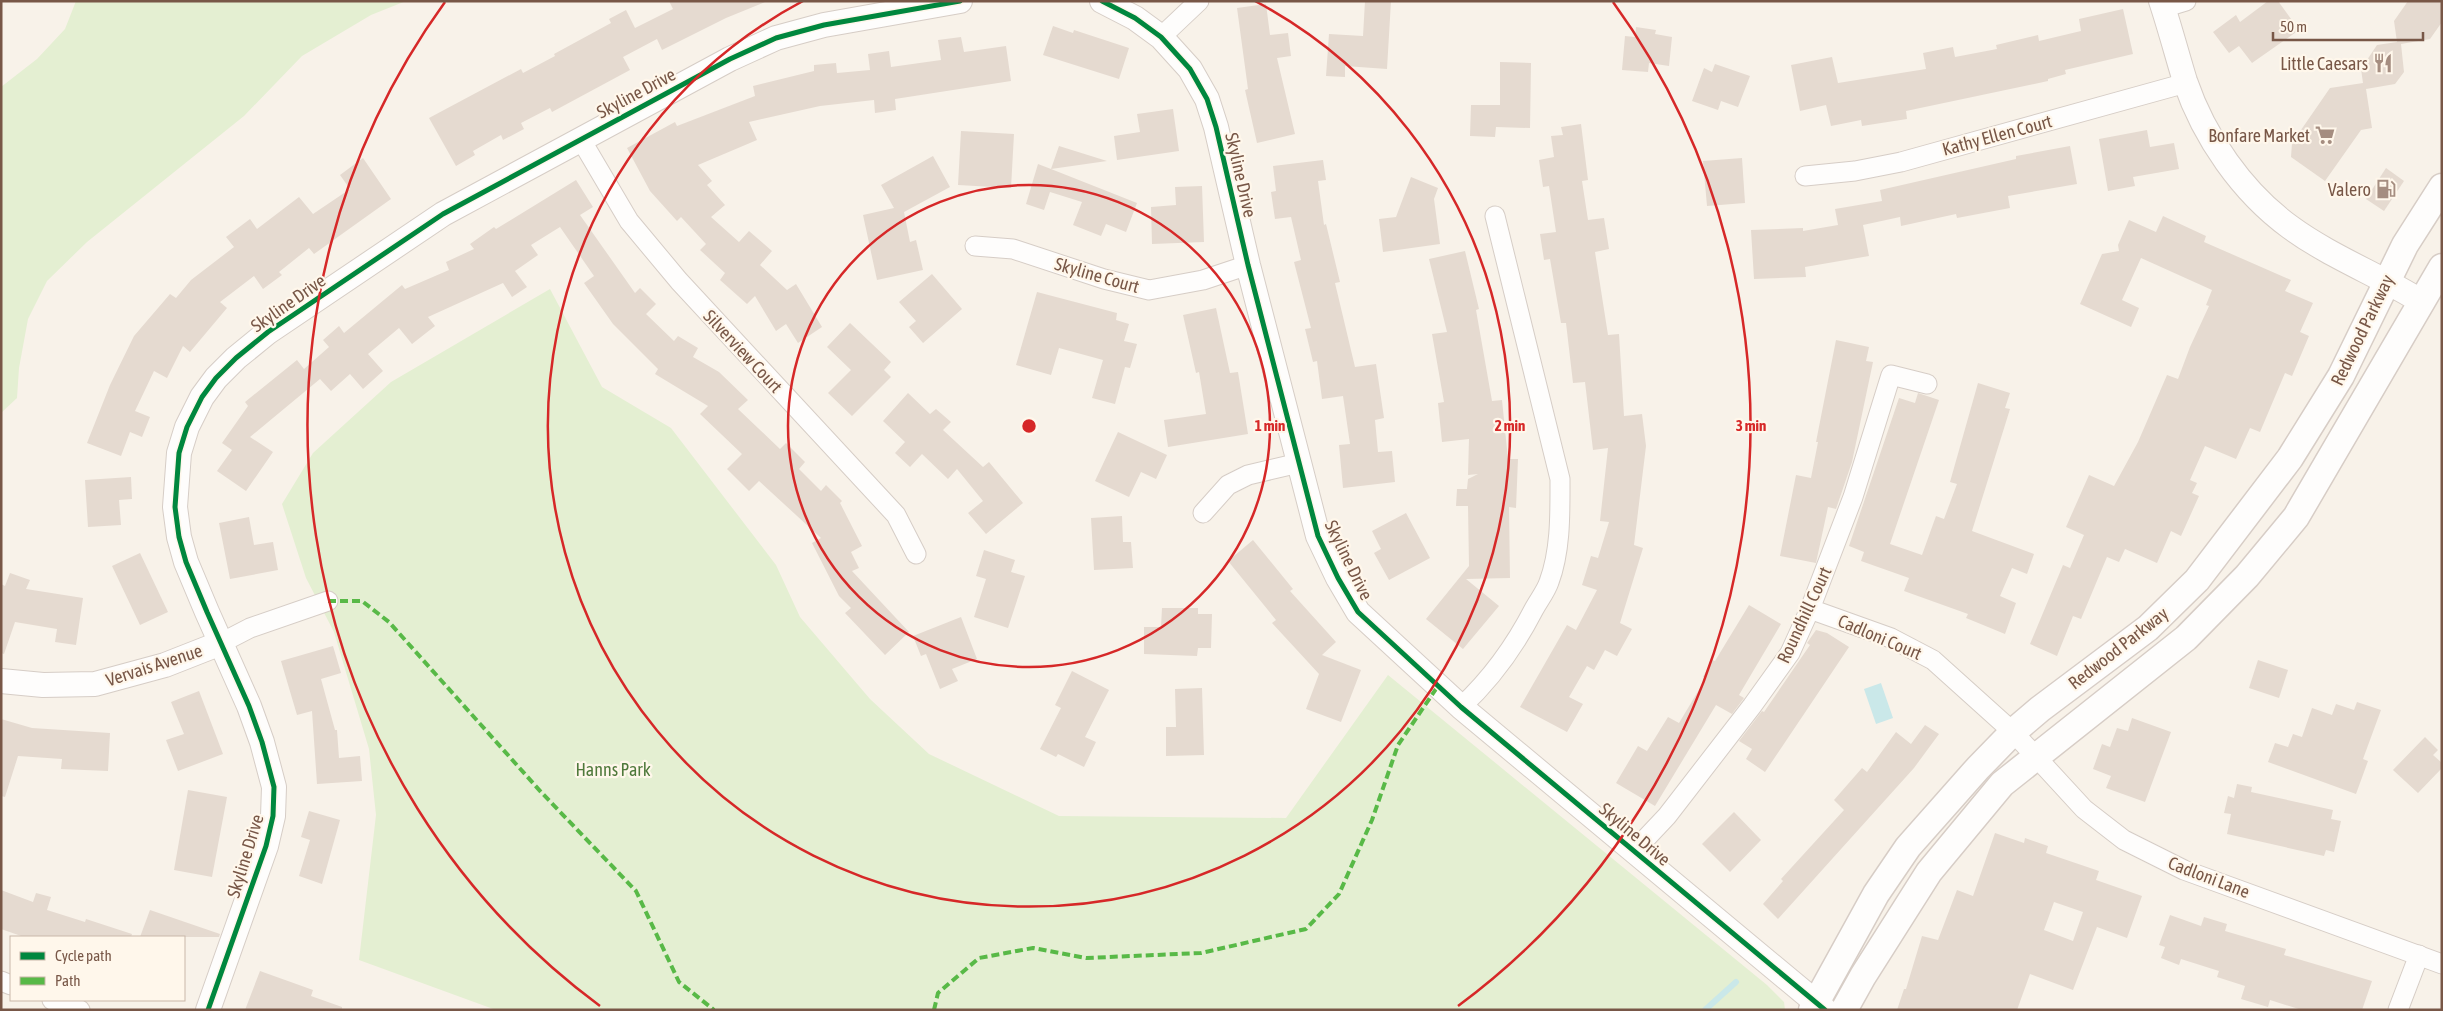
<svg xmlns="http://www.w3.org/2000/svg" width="2443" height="1011" viewBox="0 0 2443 1011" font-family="'Asap Condensed',sans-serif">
<rect width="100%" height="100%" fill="#f8f2e9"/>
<g fill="#e4efd2">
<path d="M76 1H406L371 15 302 56 244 116 87 242 47 281 28 319 19 368 17 398 1 413V87L37 59 65 29Z"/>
<path d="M550 289 602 387 671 428 776 565 800 617 870 699 929 754 1059 816 1286 818 1388 675 1767 985 1784 1002 1785 1010H496L359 960 376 815 369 749 334 632 306 578 282 504 313 453 391 382Z"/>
</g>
<path fill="#cae8e9" d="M1881 683 1893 718 1876 724 1864 689Z"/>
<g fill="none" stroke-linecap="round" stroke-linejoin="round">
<path stroke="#cae8e9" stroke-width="6" d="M1705 1010 1736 982"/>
</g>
<g fill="#e5dad0" fill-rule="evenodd">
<path d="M669 1 765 2 726 18 662 50 657 39 623 57 630 70 552 112 550 108 521 123 524 129 503 140 501 135 473 151 475 155 456 166 429 118 521 69 523 73 555 56 554 54 611 23 609 19 626 10 635 28 673 9Z"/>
<path d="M1365 1H1391L1387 69 1345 66V77L1326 76 1329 34 1363 36Z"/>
<path d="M2268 1H2278L2299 30 2252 63 2239 46 2229 53 2213 32 2236 15 2240 22Z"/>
<path d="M2408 1H2442V22L2430 39 2401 44 2404 72 2395 84 2366 89 2372 128 2361 130 2325 181 2291 157 2292 143 2330 88 2363 83 2361 69 2377 45 2397 42 2394 21Z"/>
<path d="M1266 4 1270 35 1288 33 1291 56 1277 58 1295 134 1257 143 1245 90 1248 89 1237 8Z"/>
<path d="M2123 9 2133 54 2065 70 2066 74 2048 79V81L1906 111 1907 119 1862 126 1861 120 1831 126 1826 105 1800 111 1791 65 1832 57 1838 83 1926 69 1923 53 1953 47 1955 57 1997 49 1996 45 2038 35 2039 41 2081 31 2079 19Z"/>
<path d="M1053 26 1073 33 1074 30 1129 48 1119 79 1043 55Z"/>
<path d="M1636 27 1656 30 1655 34 1672 37 1669 66 1649 63 1648 72 1622 70 1625 36 1635 37Z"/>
<path d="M961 37 964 52 1006 46 1011 81 895 99 896 110 875 113 874 100 820 106 749 122 757 140 698 165 712 181 707 185 725 205 711 217 739 242 749 231 772 251 760 265 787 290 796 284 822 327 798 343 786 324 776 331 755 296 747 304 720 280 725 273 700 250 706 244 681 217 677 221 650 191 627 148 675 122 677 126 755 96 753 86 814 71V65L836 63 837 73 870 70 868 54 889 51 891 67 941 60 938 40Z"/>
<path d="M1500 62 1531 63 1530 128 1496 127 1495 137 1470 136 1471 105H1500Z"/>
<path d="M1715 64 1750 76 1738 107 1721 101 1718 110 1692 101 1704 68 1712 72Z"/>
<path d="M1173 109 1179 151 1117 160 1114 136 1140 132 1137 114Z"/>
<path d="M1581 124 1588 180 1582 181 1588 220 1604 218 1609 249 1595 252 1608 335 1619 334 1624 416 1642 414 1646 446 1634 545 1643 548 1620 623 1632 629 1617 656 1605 650 1594 670 1587 666 1569 697 1583 704 1567 732 1520 707 1567 625 1576 630 1597 590 1582 585 1591 556 1598 558 1609 522 1600 521 1608 448 1593 450 1585 382 1573 383 1566 323H1561L1550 259 1544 260 1540 234 1556 232 1549 186 1543 187 1539 160 1554 157 1551 136 1563 135 1561 127Z"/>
<path d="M2147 130 2150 147 2174 143 2179 169 2133 177 2135 186 2108 191 2099 139Z"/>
<path d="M961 131 1014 134 1011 188 958 185Z"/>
<path d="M1059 146 1107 161 1051 169 1137 203 1126 232 1106 224 1101 236 1073 225 1082 202 1050 192 1044 210 1026 204 1038 164 1051 169Z"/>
<path d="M2070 146 2077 184 2008 196 2010 208 1957 218 1956 214 1901 226 1900 217 1863 225 1869 256 1805 267 1806 277 1754 279 1751 230 1803 228V231L1838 225 1835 209 1882 201 1880 190 2016 159V156Z"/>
<path d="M933 156 950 187 904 212 910 242 916 240 923 270 877 280 863 215 894 208 881 185Z"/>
<path d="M363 158 391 199 314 254 309 248 279 272 282 275 263 289 254 276 220 302 227 308 190 352 183 346 167 378 154 371 135 411 150 417 142 437 130 432 121 456 87 443 110 385 134 336 170 294 176 298 191 280 234 247 226 237 250 219 257 229 299 197 313 214 350 189 340 175Z"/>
<path d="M1742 158 1745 203 1707 206 1703 161Z"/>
<path d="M1323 160 1326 180 1318 181 1324 225 1326 224 1340 282 1335 283 1355 367 1376 364 1384 418 1375 420 1378 452 1392 451 1395 482 1343 488 1339 445 1350 444 1343 396 1322 399 1317 361 1313 362 1305 329 1311 328 1294 262 1301 260 1291 217 1275 219 1271 192 1276 191 1273 166Z"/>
<path d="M2386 168 2404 181 2384 211 2366 199Z"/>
<path d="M1411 177 1438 188 1434 199 1440 244 1383 252 1379 219 1396 217Z"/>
<path d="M576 180 593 207 580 215 635 293 640 288 656 304 646 314 674 341 678 336 698 348 693 357 719 372 748 400 738 409 780 449 786 443 805 462 799 469 821 491 826 485 842 501 840 503 862 546 851 552 859 568 852 571 909 632 885 655 845 613 851 608 839 596 812 543 821 538 759 481 749 491 727 469 742 454 700 414 708 406 655 374 658 369 613 324 584 283 594 276 560 227 531 245 538 255 515 271 527 287 512 297 503 283 428 317 435 326 412 344 399 328 368 354 383 371 363 389 350 374 331 391 320 379 250 437 273 452 246 491 217 471 232 450 222 443 248 406 245 402 297 360 304 369 329 347 323 340 339 326 344 333 402 285 405 289 449 270 446 262 474 249 470 244 494 227 496 229Z"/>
<path d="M1202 186 1204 242 1152 244 1151 207 1176 205 1175 187Z"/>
<path d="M2163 216 2206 236 2204 242 2291 280 2285 291 2313 303 2300 332 2309 336 2292 376 2285 373 2260 432 2250 428 2236 459 2205 446 2190 480 2197 483 2192 493 2199 496 2181 536 2171 531 2157 563 2125 549 2119 562 2107 557 2081 619 2073 616 2057 656 2030 644 2063 565 2070 568 2084 535 2066 527 2089 475 2114 486 2138 442 2167 375 2178 379 2190 347 2209 306 2206 305 2212 290 2141 258 2122 300 2139 308 2131 327 2080 304 2102 254 2119 251 2118 245 2129 220 2156 232Z"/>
<path d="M1465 251 1479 309 1476 310 1492 401 1502 400 1508 459H1518L1516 508 1509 507 1510 578 1466 579 1499 606 1463 649 1426 619 1469 566 1468 506H1456L1457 489H1467L1468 479 1478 474 1468 475 1469 439 1442 442 1438 403 1444 402 1432 334 1447 332 1429 259Z"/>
<path d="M932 274 962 309 923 343 909 327 916 321 899 302Z"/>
<path d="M1037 292 1117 313 1116 320 1129 324 1124 341 1137 344 1130 368 1125 367 1115 404 1092 398 1103 360 1059 348 1051 375 1016 365Z"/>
<path d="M1216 308 1230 373 1238 372 1248 434 1168 447 1164 420 1206 414 1199 372 1196 373 1183 315Z"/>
<path d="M850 323 891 362 884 370 891 377 852 416 828 393 851 370 827 347Z"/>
<path d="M1836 340 1869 347 1866 361 1873 362 1852 462 1836 509 1828 507 1816 563 1780 556 1796 475 1811 478 1818 442H1816Z"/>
<path d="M1978 383 2010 393 2005 408 2010 409 1972 531 2034 554 2027 574 2012 568 2000 596 2016 603 2005 634 1966 618 1968 614 1904 591 1909 578 1861 561 1864 552 1849 546 1899 398 1915 403 1918 393 1939 400 1890 544 1922 555 1936 516 1944 519 1957 484 1950 482Z"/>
<path d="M908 393 930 414 936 409 951 422 943 430 983 467 989 462 1023 503 986 534 968 513 983 501 957 469 948 479 922 454 910 467 895 453 905 442 883 421Z"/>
<path d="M1118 432 1167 455 1156 479 1141 472 1129 497 1095 481Z"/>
<path d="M131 477 132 499 119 500 121 525 88 527 85 480Z"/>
<path d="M1406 513 1430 558 1389 580 1374 553 1381 549 1372 531Z"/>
<path d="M1122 516 1123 542H1131L1133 568 1094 570 1091 518Z"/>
<path d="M249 517 254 545 273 542 278 570 230 579 219 523Z"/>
<path d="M1253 540 1293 589 1290 591 1336 642 1322 655 1361 670 1341 722 1306 709 1319 674 1272 623 1276 620 1228 561Z"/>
<path d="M984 550 1015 560 1011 572 1025 576 1008 628 974 617 986 579 976 576Z"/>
<path d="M140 553 168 612 140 625 112 566Z"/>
<path d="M10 573 30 580 26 589 83 598 76 645 55 642 57 629 15 622 4 654 1 653V584L5 586Z"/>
<path d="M1749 605 1781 624 1739 695 1744 698 1732 714 1716 705 1655 806 1616 783 1638 746 1647 751 1668 717 1679 723 1706 678 1703 677 1712 660 1715 661Z"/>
<path d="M1162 608H1198V614H1212L1211 648H1198L1197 656 1144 654V627H1161Z"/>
<path d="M961 617 977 659 952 669 958 681 940 689 926 654 921 656 913 636Z"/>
<path d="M1816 630 1827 633 1849 647 1765 772 1746 759 1752 749 1739 741 1762 711 1764 712 1810 645 1807 643Z"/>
<path d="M333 646 341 673 321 679 335 730H337L339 758 360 756 362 781 317 784 312 711 297 715 281 661Z"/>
<path d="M2258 660 2288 670 2279 698 2249 688Z"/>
<path d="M1072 671 1109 690 1085 737 1096 742 1084 767 1058 754 1056 757 1040 749 1061 708 1055 705Z"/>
<path d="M1202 688 1204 755 1166 756V727H1176L1175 689Z"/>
<path d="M199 691 223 754 178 771 166 740 184 734 171 702Z"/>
<path d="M2357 702 2381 710 2363 759 2368 761 2356 794 2268 762 2275 743 2288 747 2293 734 2302 737 2312 708 2332 715 2336 704 2354 710Z"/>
<path d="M2132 718 2171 732 2145 802 2106 788 2111 776 2093 769 2102 744 2110 747 2117 728 2128 731Z"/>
<path d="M1 719 32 728 110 733 108 771 61 769 62 759 18 756 5 797 1 796Z"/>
<path d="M1925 725 1939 734 1914 768 1778 919 1763 904 1783 881 1781 879 1844 810 1834 800 1862 768 1867 772 1896 732 1911 744Z"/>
<path d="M2425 737 2438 750 2433 755 2442 763V768L2418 793 2393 770Z"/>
<path d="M2237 784 2252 787 2251 792 2333 810 2331 819 2341 821 2334 852 2326 850 2324 856 2227 834 2231 814 2224 813 2228 796 2234 798Z"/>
<path d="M188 790 227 797 212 877 174 870Z"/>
<path d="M309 811 340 820 322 884 299 876 310 840 301 837Z"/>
<path d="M1734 812 1761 840 1730 872 1702 844Z"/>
<path d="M1995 833 2024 843 2025 838 2048 846 2046 853 2099 871 2096 880 2142 896 2127 938 2097 927 2073 990 2030 974 2017 1010H1897L1904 989H1906L1922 936 1938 940 1957 890 1973 896ZM2054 902 2083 912 2073 941 2044 930Z"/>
<path d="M1 890 33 902 36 893 51 897 47 910 85 922 86 919 132 934 131 937H24L1 929Z"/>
<path d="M150 910 220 934 219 937H140Z"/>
<path d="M2170 915 2201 926 2204 917 2227 924 2225 931 2286 949 2284 955 2372 981 2362 1010H2302L2270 1000 2268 1007 2241 999 2245 986 2217 977 2219 971 2181 959 2179 965 2161 958 2165 947 2159 945Z"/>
<path d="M260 971 313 990 311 996 342 1007V1010H245Z"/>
</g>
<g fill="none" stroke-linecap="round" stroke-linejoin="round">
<defs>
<g id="minor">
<path d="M2163 8 2186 1"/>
<path d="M1161 37 1199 1"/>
<path d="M580 138 629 221 679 281 896 515 916 554"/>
<path d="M1805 176 1855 171 1901 162 2186 83"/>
<path d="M975 246 1013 249 1104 279 1149 290 1203 280 1248 265"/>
<path d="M1203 513 1228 485 1248 475 1299 463"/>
<path d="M1810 609 1891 638 1933 660 2013 732 2084 809 2124 840 2184 870 2442 964"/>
<path d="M221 643 250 628 328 601"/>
<path d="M1461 707C1491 679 1515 646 1534 609 1539 600 1546 591 1549 582 1561 550 1560 512 1560 479L1495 216"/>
<path d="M1634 851 1667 816 1752 706 1790 653 1810 609 1853 497 1891 375 1927 384"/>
<path d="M1 981 11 985"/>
<path d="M52 1000 80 1010"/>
<path d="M2398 1010 2419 955"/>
</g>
<g id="tertiary">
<path d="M1102 1 1135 18 1161 37 1190 69 1207 99 1216 127 1248 265 1318 536 1338 578 1358 612 1461 707 1825 1010"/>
<path d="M2161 1C2170 28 2177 55 2185 81 2204 137 2242 192 2290 227 2331 257 2379 275 2422 302"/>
<path d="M1 681 43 685 95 684 165 665 221 643"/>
<path d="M208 1010 266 846 273 816 274 787 262 742 249 706 207 612 186 562 179 537 175 507 179 453 187 427 202 397 216 378 236 358 268 332 443 214 730 59 776 38 824 25 960 1"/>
</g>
<g id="secondary">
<path d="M1812 1010 1876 894 1908 847 1978 768 2013 732 2040 709 2148 628 2197 580 2290 458 2341 376 2405 245 2442 187"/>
<path d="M1844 1010 1863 976 1929 872 2002 784 2186 638 2247 576 2296 517 2442 267"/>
</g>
</defs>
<use href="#minor" stroke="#d6cdc6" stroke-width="21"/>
<use href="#tertiary" stroke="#d6cdc6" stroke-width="26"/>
<use href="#secondary" stroke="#d7cdc6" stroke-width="29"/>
<use href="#minor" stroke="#fefdfc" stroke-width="19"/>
<use href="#tertiary" stroke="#fefdfc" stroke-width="24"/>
<use href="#secondary" stroke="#fefdfc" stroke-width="26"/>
<g stroke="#58b947" stroke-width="4" stroke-dasharray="8 4" stroke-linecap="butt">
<path d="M328 601H362L389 622 541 792 636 891 679 982 714 1010"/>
<path d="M934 1010 938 993 979 958 1033 948 1086 958 1201 953 1306 929 1339 894 1372 820 1398 745 1438 686"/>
</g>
<defs>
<g id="cycleway">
<path d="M1102 1 1135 18 1161 37 1190 69 1207 99 1216 127 1248 265 1318 536 1338 578 1358 612 1461 707 1825 1010"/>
<path d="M208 1010 266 846 273 816 274 787 262 742 249 706 207 612 186 562 179 537 175 507 179 453 187 427 202 397 216 378 236 358 268 332 443 214 730 59 776 38 824 25 960 1"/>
</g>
</defs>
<use href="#cycleway" stroke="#fff7eb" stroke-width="8"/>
<use href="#cycleway" stroke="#00873e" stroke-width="5"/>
</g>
<g fill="none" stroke="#d62828" stroke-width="2.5">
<circle cx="1029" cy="426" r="241"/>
<path d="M1255 1A481 481 0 1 1 803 1"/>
<path d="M600 1006A722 722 0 0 1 445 2M1613 2A722 722 0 0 1 1458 1006"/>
</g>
<defs>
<symbol id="restaurant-bare" viewBox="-9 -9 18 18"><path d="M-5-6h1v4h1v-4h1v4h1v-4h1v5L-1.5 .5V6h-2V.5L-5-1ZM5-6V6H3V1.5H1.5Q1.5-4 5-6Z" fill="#a58d80" stroke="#fff7eb" stroke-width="2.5" paint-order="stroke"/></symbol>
<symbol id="supermarket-bare" viewBox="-9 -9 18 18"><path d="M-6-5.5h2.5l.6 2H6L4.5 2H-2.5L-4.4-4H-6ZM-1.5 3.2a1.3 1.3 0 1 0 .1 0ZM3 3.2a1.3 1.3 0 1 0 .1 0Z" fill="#a58d80" stroke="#fff7eb" stroke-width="2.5" paint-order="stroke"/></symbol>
<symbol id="fuel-bare" viewBox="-9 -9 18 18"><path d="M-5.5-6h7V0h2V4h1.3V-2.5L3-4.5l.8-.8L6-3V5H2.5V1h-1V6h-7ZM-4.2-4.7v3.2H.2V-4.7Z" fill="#a58d80" stroke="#fff7eb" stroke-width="2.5" paint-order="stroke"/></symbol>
</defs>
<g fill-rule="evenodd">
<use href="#restaurant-bare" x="2369" y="49" width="28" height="28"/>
<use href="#supermarket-bare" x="2311" y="121" width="28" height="28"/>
<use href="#fuel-bare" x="2372" y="175" width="28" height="28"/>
</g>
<g text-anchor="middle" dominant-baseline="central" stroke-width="4.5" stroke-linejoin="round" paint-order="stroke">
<g font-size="18" fill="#785747" stroke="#fff7eb" text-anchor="end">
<text x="2368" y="63">Little Caesars</text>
<text x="2310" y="135">Bonfare Market</text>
<text x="2371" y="189">Valero</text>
</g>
<g font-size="18" fill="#785747" stroke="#fff7eb">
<text transform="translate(636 93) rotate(-28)">Skyline Drive</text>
<text transform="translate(1997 135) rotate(-15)">Kathy Ellen Court</text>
<text transform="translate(1241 175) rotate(77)">Skyline Drive</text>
<text transform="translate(1097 275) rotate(16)">Skyline Court</text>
<text transform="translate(288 303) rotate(-35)">Skyline Drive</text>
<text transform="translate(2362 330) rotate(-64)">Redwood Parkway</text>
<text transform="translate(743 351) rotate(47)">Silverview Court</text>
<text transform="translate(1349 560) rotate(64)">Skyline Drive</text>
<text transform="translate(1804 615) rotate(-65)">Roundhill Court</text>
<text transform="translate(1880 637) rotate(23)">Cadloni Court</text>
<text transform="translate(2118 648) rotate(-38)">Redwood Parkway</text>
<text transform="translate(154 665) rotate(-18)">Vervais Avenue</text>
<text transform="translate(1635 834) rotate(40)">Skyline Drive</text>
<text transform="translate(245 856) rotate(-73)">Skyline Drive</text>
<text transform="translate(2209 877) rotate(21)">Cadloni Lane</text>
</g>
<g font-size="18" fill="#4f793b" stroke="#fff7eb">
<text x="613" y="769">Hanns Park</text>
</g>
</g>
<circle cx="1029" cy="426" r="8" fill="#d62828" stroke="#fff7eb" stroke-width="2.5"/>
<g font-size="15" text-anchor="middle" font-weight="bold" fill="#d62828" stroke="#fff7eb" stroke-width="4.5" stroke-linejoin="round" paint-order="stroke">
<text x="1270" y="431">1 min</text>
<text x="1510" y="431">2 min</text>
<text x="1751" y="431">3 min</text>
</g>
<rect width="2443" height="1011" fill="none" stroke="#785747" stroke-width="5"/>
<rect x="10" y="936" width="175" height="65" fill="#fff7eb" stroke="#c9b7a9"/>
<rect x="20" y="952" width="25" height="8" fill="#00873e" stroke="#c9b7a9"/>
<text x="55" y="961" font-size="15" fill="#785747">Cycle path</text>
<rect x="20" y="977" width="25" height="8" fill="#58b947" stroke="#c9b7a9"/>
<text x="55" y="986" font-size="15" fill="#785747">Path</text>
<path d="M2273 32v8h150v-8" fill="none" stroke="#785747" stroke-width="2.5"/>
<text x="2280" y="32" font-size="15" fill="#785747" stroke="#fff7eb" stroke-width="4" paint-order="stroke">50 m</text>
</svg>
